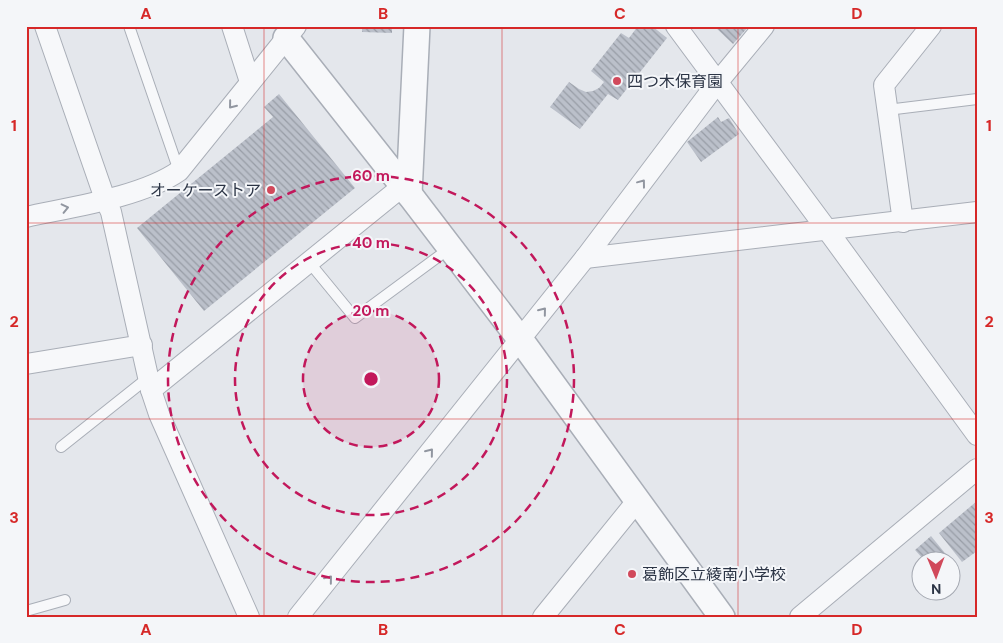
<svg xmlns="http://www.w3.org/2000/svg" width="1003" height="643" viewBox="0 0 1003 643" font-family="'DM Sans','Noto Sans JP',sans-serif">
<defs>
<pattern id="building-back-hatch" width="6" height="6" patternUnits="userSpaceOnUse" patternTransform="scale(1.25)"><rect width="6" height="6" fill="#bbc0ca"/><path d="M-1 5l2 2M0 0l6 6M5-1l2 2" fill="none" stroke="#989da6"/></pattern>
</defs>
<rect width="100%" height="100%" fill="#e4e7ec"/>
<g fill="url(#building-back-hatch)">
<path d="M362 26H392V33L362 32Z"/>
<path d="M638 26H652L667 38 618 100 608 94 580 129 550 107 569 82 579 89 586 92 593 91 599 88 604 82 591 71 621 33 629 38Z"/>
<path d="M715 26H749L733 44 715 27Z"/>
<path d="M279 94 355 188 204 311 137 228 273 117 264 107Z"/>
<path d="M718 117 721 122 729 118 739 134 701 162 687 142Z"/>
<path d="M977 501V551L962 562 939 533Z"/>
<path d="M931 536 958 569 950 575V560H924L915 550Z"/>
</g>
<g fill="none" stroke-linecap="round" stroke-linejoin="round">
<defs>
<g id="service">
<path d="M129 26 179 171"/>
<path d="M887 110 977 99"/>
<path d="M309 262 355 318 450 248"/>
<path d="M61 447 149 377"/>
<path d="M26 611 65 600"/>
</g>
<g id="minor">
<path d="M45 26 105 199 111 212 151 390 159 414 249 617"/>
<path d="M232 26 250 82"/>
<path d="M676 26 828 231 977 435"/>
<path d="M26 217C71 207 142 197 179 171L296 26"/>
<path d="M903 222 884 85 931 26"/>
<path d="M585 258 977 212"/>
<path d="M26 364 142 345"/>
<path d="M151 390 403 186"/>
<path d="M298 617 585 258 717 83 764 26"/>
<path d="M543 617 637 501"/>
<path d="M800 617 977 469"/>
</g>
<g id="tertiary">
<path d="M286 38 403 186 520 339 722 617"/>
<path d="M409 194 417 26"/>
</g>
</defs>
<use href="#service" stroke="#a9aeb7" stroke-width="12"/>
<use href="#minor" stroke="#a9aeb7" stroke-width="22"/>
<use href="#tertiary" stroke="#a9aeb7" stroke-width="28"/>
<use href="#service" stroke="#f7f8fa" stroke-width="10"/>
<use href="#minor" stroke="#f7f8fa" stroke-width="20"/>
<use href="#tertiary" stroke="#f7f8fa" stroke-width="25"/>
</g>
<defs><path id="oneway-chevron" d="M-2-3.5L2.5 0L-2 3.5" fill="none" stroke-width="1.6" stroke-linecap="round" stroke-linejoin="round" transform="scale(1.25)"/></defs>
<g stroke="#9196a0">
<use href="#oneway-chevron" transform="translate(232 105) rotate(129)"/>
<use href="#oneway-chevron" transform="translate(642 183) rotate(-53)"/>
<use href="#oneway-chevron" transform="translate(65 208) rotate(-13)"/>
<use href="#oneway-chevron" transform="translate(543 311) rotate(-51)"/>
<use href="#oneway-chevron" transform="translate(430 452) rotate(-51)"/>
<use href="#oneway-chevron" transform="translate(329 579) rotate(-51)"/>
</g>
<path fill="none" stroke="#d62828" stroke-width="1" stroke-opacity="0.55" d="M264 26V617M502 26V617M738 26V617M26 223H977M26 419H977"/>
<circle cx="371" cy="379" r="68" fill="#c2185b" fill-opacity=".12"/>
<g fill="none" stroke="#c2185b" stroke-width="2.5" stroke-dasharray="9 6">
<circle cx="371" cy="379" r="68"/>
<circle cx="371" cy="379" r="136"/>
<circle cx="371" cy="379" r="203"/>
</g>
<g fill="#d1495b" stroke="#f4f6f9" stroke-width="2">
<circle cx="617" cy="81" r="5"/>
<circle cx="271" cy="190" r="5"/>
<circle cx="632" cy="574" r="5"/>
</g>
<g text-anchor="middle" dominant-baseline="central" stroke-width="4" stroke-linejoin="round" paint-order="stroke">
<g font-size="16" fill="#2b3445" stroke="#f4f6f9" text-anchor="start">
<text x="627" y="81">四つ木保育園</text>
<text x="261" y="190" text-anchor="end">オーケーストア</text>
<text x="642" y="574">葛飾区立綾南小学校</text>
</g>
</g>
<circle cx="371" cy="379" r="8" fill="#c2185b" stroke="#f4f6f9" stroke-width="2.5"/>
<g font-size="15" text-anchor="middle" font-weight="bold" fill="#c2185b" stroke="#f4f6f9" stroke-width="4" stroke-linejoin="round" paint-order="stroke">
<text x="371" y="181">60 m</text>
<text x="371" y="248">40 m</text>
<text x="371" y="316">20 m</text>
</g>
<rect width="1003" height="643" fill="none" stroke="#f4f6f9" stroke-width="55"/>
<g transform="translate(936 576) rotate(179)"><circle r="24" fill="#f4f6f9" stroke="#a4a8b1"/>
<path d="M0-4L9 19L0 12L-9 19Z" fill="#d1495b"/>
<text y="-8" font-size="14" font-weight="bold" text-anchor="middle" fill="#2b3445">N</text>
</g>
<rect x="28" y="28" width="948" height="588" fill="none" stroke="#d62828" stroke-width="2"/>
<g font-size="16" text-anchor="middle" font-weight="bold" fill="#d62828">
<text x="146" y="19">A</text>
<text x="383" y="19">B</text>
<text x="620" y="19">C</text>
<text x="857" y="19">D</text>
<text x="14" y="131">1</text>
<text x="989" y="131">1</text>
<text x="14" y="327">2</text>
<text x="989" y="327">2</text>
<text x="14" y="523">3</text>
<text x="989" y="523">3</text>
<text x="146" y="635">A</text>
<text x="383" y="635">B</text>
<text x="620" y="635">C</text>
<text x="857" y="635">D</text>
</g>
</svg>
